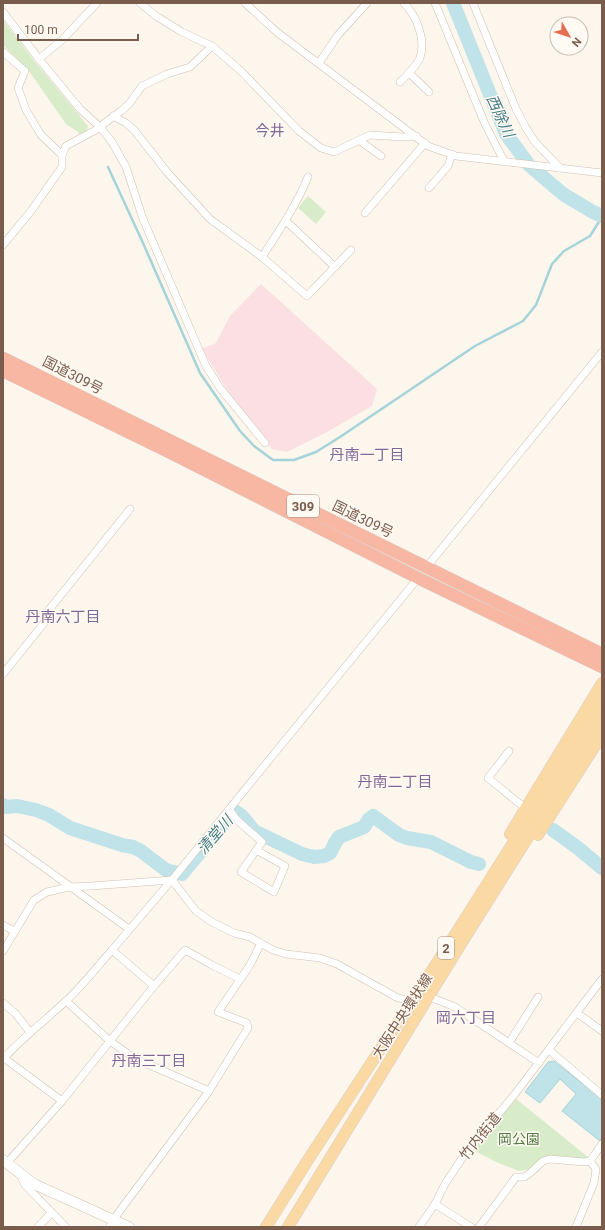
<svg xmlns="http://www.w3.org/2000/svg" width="605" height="1230" viewBox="0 0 605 1230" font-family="Roboto,'Noto Sans JP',sans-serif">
<rect width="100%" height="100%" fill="#fdf6ec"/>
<path fill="#fbdfe3" d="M261 284 377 389 372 406 325 433 287 452 272 449 227 390 202 349 216 343 230 316Z"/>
<g fill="#d8ecc9">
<path d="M3 20 36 63 88 126 87 131 80 135 78 132 66 124 29 71 3 45Z"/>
<path d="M308 196 326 212 316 224 298 208Z"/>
<path d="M515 1098 588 1157V1159L562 1156 550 1157 531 1169 519 1171 494 1161 473 1150Z"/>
</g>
<path fill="#bfe3e8" stroke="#a5d3da" d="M554 1061 602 1099V1137L600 1141 562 1111 576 1094 560 1079 540 1103 525 1092 548 1062Z"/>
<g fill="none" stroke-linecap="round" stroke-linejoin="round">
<path stroke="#a5d3da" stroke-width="2.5" d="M108 167 143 243 200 373 240 431 254 446 273 460H294L316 452 340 437 475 346 523 321 536 305 552 264 564 251 590 236 602 217"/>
<g stroke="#bfe3e8" stroke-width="14">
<path d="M453 3 506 134 529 165 563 194 593 212 602 216"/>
<path d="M3 805 6 807 17 806 36 810 49 815 70 828 122 845 133 847 141 851 166 870 182 874 225 822 236 812 242 816 254 831 302 854 314 857 324 856 330 853 335 843 339 837 364 827 369 819 373 816 399 835 407 838 431 842 471 862 479 864"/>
<path d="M553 830 578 848 602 868"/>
</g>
<defs>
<g id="street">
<path d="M140 3 156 16 182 32 212 46 241 71 299 131 321 148 334 152 370 135 403 137 416 136"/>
<path d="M245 3 278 33 428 146 456 156 602 173"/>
<path d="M435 3 485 124 504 161"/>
<path d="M473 3 516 109 526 128 535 142 560 168"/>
<path d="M3 12 39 59 80 109 100 127 112 142 126 167 143 219 206 366 220 388 265 443"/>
<path d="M3 52 25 71 18 88 26 110 41 135 62 155"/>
<path d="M39 59 62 40 97 3"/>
<path d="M319 63 338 35 367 3"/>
<path d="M409 73 429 92"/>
<path d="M400 82C407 75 416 67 420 58 426 39 417 17 404 3"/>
<path d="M113 116 126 123 134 130 167 172 210 219 262 257 307 296 351 250"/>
<path d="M360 141 381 156"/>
<path d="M429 188 448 166 452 154"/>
<path d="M365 213 425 143"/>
<path d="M286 221 335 267"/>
<path d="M3 245 31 211 62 167V155L66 146 94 131 121 111 129 104 142 86 167 74 190 67 212 46"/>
<path d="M262 257C279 231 296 206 308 177"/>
<path d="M425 569 602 352"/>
<path d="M3 674 44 623 48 611 130 509"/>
<path d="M509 751 488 778 525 808"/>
<path d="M229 809 237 820 262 842 241 872 274 892 285 866 256 850"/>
<path d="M3 838 129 929"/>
<path d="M172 880 196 911 212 922 234 933 250 937 273 950 286 954 320 958 337 964 396 997 405 1000"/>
<path d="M3 925 14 931"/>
<path d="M3 951 34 900 47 892 69 887 91 886 172 880"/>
<path d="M154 986 185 950 212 965 240 979"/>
<path d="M435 999 455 1007 539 1063"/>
<path d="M66 1001 110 1041 134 1058 209 1091"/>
<path d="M3 1003 15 1013 30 1032"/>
<path d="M577 1013 602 1031"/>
<path d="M509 1043 538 997"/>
<path d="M549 1050 602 1095"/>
<path d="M4 1058 62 1101"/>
<path d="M3 1059C23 1037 46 1020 67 1000 83 985 97 967 112 950"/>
<path d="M7 1163 62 1101 154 986 112 950 176 875 260 771 419 577"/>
<path d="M21 1176 25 1185 66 1227"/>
<path d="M435 1204 471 1227"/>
<path d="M38 1227 51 1213"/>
<path d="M110 1227 113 1220 209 1091 248 1028 247 1023 218 1012 250 965 261 943"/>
<path d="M419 1227 435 1204 445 1184 465 1154 515 1094 602 979"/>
<path d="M479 1227 516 1177H524L529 1174 543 1161 550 1159 584 1162 590 1161 602 1144"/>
<path d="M576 1227 594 1183 596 1169 590 1161"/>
</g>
<path id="secondary" d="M3 1160 34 1184 129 1227"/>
<g id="primary">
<path d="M510 834 602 683"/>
<path d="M538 835 602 735"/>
<path d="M266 1227 306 1163 451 941 602 702"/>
<path d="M288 1227 459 947 602 720"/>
</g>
<g id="highway">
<path d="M3 358 602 654"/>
<path d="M3 371 171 453 418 578 602 667"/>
</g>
</defs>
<use href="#street" stroke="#d1beb0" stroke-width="8"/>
<use href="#secondary" stroke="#d6c0b0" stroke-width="11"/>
<use href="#primary" stroke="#dad1cd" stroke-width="12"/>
<use href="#highway" stroke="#dad1cd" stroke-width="13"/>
<use href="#street" stroke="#fff" stroke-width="7"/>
<use href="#secondary" stroke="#fff" stroke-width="10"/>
<use href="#primary" stroke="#fbd9a5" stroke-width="11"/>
<use href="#highway" stroke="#f7b7a3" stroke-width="12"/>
</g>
<g text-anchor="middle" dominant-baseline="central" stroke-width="3" stroke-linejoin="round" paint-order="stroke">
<g fill="#fffaf3" stroke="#a28b7f" stroke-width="1">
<rect x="287" y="495" width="32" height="22" rx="3"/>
<rect x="438" y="937" width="16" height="22" rx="3"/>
</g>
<g font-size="13" font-weight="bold" fill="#7a5c4d">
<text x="303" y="506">309</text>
<text x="446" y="948">2</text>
</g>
<g font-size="14" fill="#7a5c4d" stroke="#fffaf3">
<text transform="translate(73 375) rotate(27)">国道309号</text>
<text transform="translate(363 519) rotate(26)">国道309号</text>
<text transform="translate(402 1016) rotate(-57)">大阪中央環状線</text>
<text transform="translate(480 1136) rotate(-51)">竹内街道</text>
</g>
<g font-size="14" fill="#537a41" stroke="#fffaf3">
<text x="519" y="1139">岡公園</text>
</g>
<g font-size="15" font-style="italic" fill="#437c86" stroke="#fffaf3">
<text transform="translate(500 116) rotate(65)">西除川</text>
<text transform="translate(215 835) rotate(-49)">清堂川</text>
</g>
<g font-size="15" fill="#846695" stroke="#fffaf3">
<text x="270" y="131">今井</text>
<text x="367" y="455">丹南一丁目</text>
<text x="63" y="617">丹南六丁目</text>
<text x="395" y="782">丹南二丁目</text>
<text x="466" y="1018">岡六丁目</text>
<text x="149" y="1061">丹南三丁目</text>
</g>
</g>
<rect width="605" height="1230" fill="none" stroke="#7a5c4d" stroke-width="8"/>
<g transform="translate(569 36) rotate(129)"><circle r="19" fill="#fffaf3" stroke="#cabbb1"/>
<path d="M0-3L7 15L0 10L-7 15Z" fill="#e76f51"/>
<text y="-6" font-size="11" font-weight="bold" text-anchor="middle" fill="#7a5c4d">N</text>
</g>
<path d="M18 34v6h120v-6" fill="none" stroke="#7a5c4d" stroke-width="2"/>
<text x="24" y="34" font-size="12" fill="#7a5c4d" stroke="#fffaf3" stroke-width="3" paint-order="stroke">100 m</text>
</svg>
